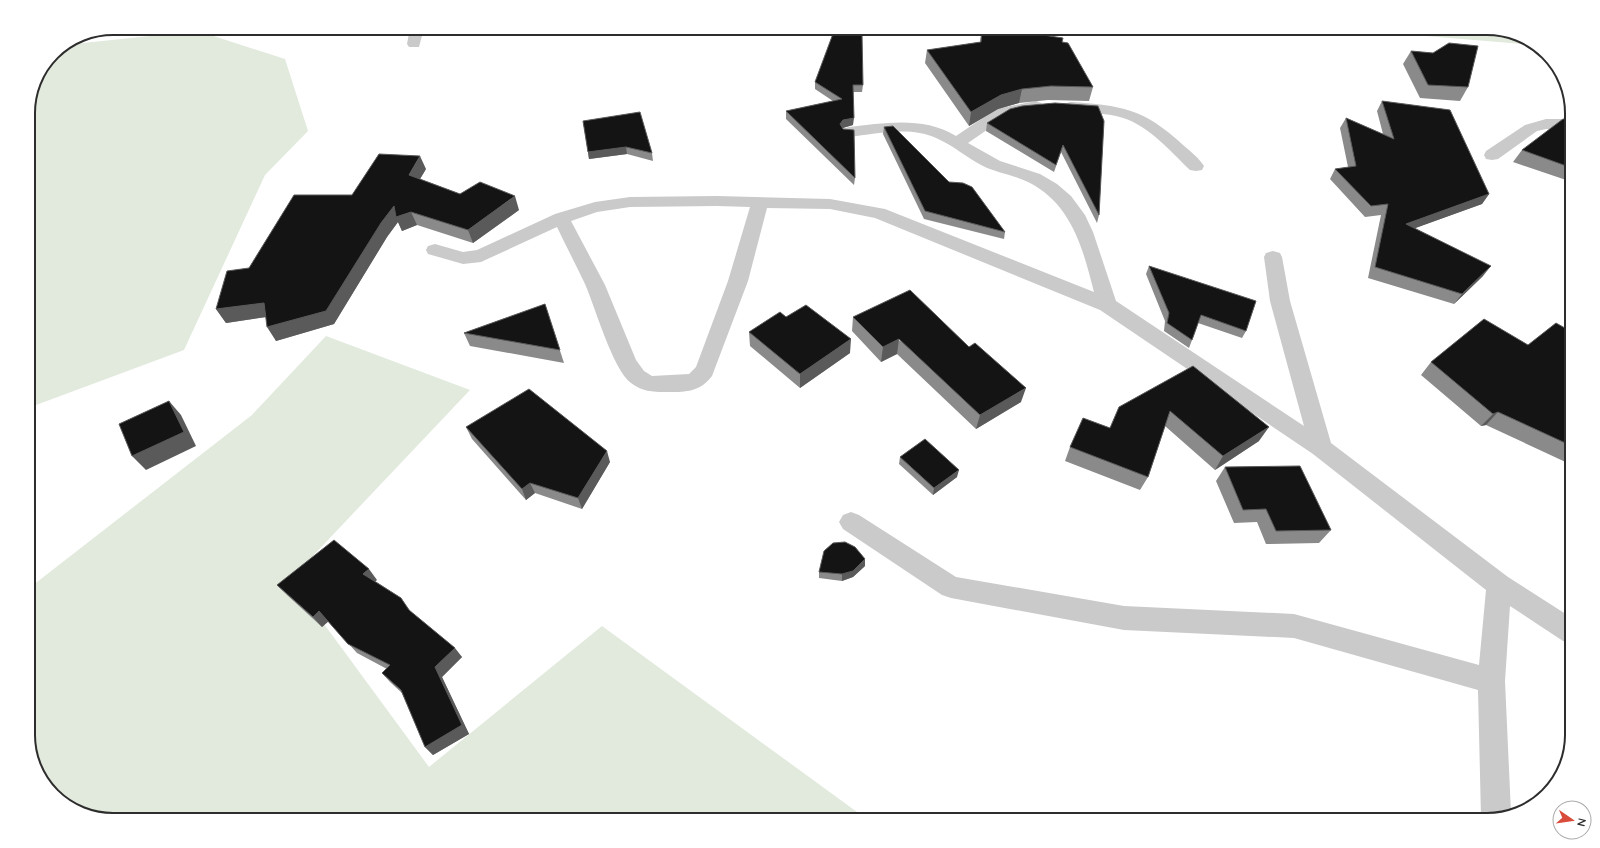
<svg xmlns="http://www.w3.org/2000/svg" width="1600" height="848" viewBox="0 0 1600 848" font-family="Quicksand,sans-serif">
<rect width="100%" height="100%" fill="#fff"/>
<g fill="#e1eadc">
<path d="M1328 28H1487L1525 37 1534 45Z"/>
<path d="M198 31 285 59 308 131 265 175 184 350 28 408V107C34 82 41 61 64 45Z"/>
<path d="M326 336 470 390 291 579 429 767 602 626 868 820H113L75 811 42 782 28 741V589L252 415Z"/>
</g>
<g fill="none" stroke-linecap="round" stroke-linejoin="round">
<g fill="#cacaca" fill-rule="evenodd">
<path d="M410 28H424L419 47H409L407 44Z"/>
<path d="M1036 101 1041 103 1044 106 1041 109 1007 116 968 143 1000 161 1040 174 1057 184 1071 196 1085 215 1093 232 1116 301 1304 426 1270 301 1264 257 1266 253 1273 251 1280 253 1282 257 1290 301 1331 443 1508 577 1572 618V644L1563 641 1510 606 1505 681 1511 813 1482 820 1481 817 1478 690 1294 638 1124 630 951 598 942 595 843 529 839 522 843 515 851 512 859 515 956 577 1124 606 1294 614 1479 665 1486 590 1313 454 1100 310 875 218 830 209 767 208 748 281 712 376C701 390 690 392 672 392 657 392 644 393 631 383 613 370 595 307 585 284 576 265 566 246 557 227L481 262 463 264 428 254 426 250 428 246 435 244 463 252 477 250 555 214 595 202 630 197 717 196 830 199 885 209 1094 292C1083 249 1072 204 1028 182 1014 175 997 173 983 166 967 158 953 145 936 138 910 126 876 134 849 137L843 135 841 132 843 129 849 127C884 123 924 116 956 136L996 109ZM717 206 750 207 728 281 696 367 689 374 652 376 644 371 636 360 605 285 571 221 597 212 630 207Z"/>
<path d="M1070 102C1121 105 1144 109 1182 144 1190 151 1199 158 1204 166L1202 170 1196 171 1190 170C1169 150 1146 122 1116 116 1099 112 1081 114 1065 110L1062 107 1065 104Z"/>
<path d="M1546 119H1572V129H1546L1537 131 1498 159 1492 160 1486 159 1484 155 1486 151 1525 125Z"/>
</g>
</g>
<g fill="#8a8a8a">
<path d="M982 28 1062 42 1093 87 1089 101 1048 100 1019 103 998 109 969 126 925 63 927 50 980 42Z"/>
<path d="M1411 51 1433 53 1468 87 1460 101 1420 98 1403 64Z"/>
<path d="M815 82 863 85 862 92H853V125L842 128 855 178 854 185 786 119V111L833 101 815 89Z"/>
<path d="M1382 101 1489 194 1482 204 1415 228 1483 276 1454 304 1368 278 1381 215 1365 217 1330 179 1335 169 1348 167 1340 128 1346 118 1383 134 1377 111Z"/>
<path d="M1572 119V182L1513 162 1522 150Z"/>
<path d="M583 121 652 153 653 161 627 154 589 159Z"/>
<path d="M1104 121 1099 215 1097 223 1061 152 1054 172 986 131 987 123Z"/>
<path d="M884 127 949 182 1005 232 1004 239 924 219 883 134Z"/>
<path d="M426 169 420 179 460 194 519 210 473 243 417 225 402 231 398 222 387 237 334 324 276 341 266 317 226 323 216 309 249 268Z"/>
<path d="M1149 266 1246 331 1242 338 1198 323 1192 340 1189 348 1164 331 1165 321 1146 274Z"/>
<path d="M545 304 564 363 470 346 464 333Z"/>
<path d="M786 317 850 353 800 388 750 346 749 332Z"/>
<path d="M853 317 1021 402 976 429 897 354 881 362 852 331Z"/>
<path d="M1572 332V465L1486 425 1481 426 1421 375 1431 362 1528 345Z"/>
<path d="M1193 366 1259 441 1215 470 1165 426 1148 477 1140 490 1065 461 1070 447 1110 428Z"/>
<path d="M466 427 610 462 582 509 535 493 526 500 472 439Z"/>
<path d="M900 457 957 477 933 495 899 464Z"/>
<path d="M1225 467 1331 530 1319 543 1266 544 1257 522 1234 523 1216 481Z"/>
<path d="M865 566 853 577 842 581 819 578V572Z"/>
<path d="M377 580 375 581 401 598 411 612 462 657 442 677 469 734 433 755 425 747 402 693 390 682 382 673 387 669 357 653 328 621 322 627 287 595 277 585Z"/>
</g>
<g fill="#5a5a5a">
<path d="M1022 89 1019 103 998 109 969 126 971 112 1001 95Z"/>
<path d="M854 118 853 125 843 128 840 131V124L843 120Z"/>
<path d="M626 147 627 154 589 159 588 152Z"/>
<path d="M420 156 426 169 414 189 409 175Z"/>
<path d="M1489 194 1482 204 1399 234 1406 224Z"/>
<path d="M515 196 519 210 473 243 468 230Z"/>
<path d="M394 206 411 212 417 225 402 231 398 222 387 237 334 324 276 341 267 327 381 223Z"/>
<path d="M1491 266 1483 276 1454 304 1462 294Z"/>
<path d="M264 303 273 316 226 323 216 309Z"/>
<path d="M851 339 850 353 800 388V374Z"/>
<path d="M899 339 897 354 881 362 883 347Z"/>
<path d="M1026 388 1021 402 976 429 980 415Z"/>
<path d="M169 401 181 415 196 446 146 470 132 456Z"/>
<path d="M1498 412 1486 425 1481 426 1493 414Z"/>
<path d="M1269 427 1259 441 1215 470 1223 456Z"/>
<path d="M607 451 610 462 582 509 578 498Z"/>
<path d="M959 470 957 477 933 495 934 488Z"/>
<path d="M530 483 535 493 526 500 522 489Z"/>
<path d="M865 559V566L853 577 842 581V574Z"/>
<path d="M369 569 377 580 372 584 363 574Z"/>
<path d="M319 611 329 621 322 627 313 617Z"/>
<path d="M455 648 462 657 442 677 469 734 433 755 425 747 435 667Z"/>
</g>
<g fill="#141414" stroke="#5a5a5a">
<path d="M982 28H996L1063 38 1062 42 1068 43 1093 87 1051 86 1022 89 1001 95 971 112 927 50 981 42Z"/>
<path d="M834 31 862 34 863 85H853L854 118 843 120 840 124 843 129 854 130 855 178 786 111 842 99 815 82Z"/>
<path d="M1449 43 1478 46 1468 87 1428 85 1411 51 1433 53Z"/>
<path d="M1382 101 1450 110 1489 194 1406 224 1491 266 1462 294 1375 267 1388 204 1371 206 1335 169 1356 166 1346 118 1394 139Z"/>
<path d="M1055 103 1098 106 1104 121 1099 215 1063 145 1056 165 987 123 1010 109 1022 106Z"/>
<path d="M640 112 652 153 626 147 588 152 583 121Z"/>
<path d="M1563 119H1572V168L1522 150Z"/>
<path d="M893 126 949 182 963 183 972 187 1005 232 925 211 884 127Z"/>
<path d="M379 154 420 156 409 175 460 194 480 182 515 196 468 230 411 212 396 217 394 206 381 223 326 311 267 327 264 303 216 309 227 271 249 268 294 195H352Z"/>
<path d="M1149 266 1256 301 1246 331 1201 315 1192 340 1167 323 1169 313Z"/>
<path d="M910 290 969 347 975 343 1026 388 980 415 899 339 883 347 853 317Z"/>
<path d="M545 304 560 350 464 333Z"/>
<path d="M806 305 851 339 800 374 749 332 780 312 786 317Z"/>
<path d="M1484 319 1528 345 1556 323 1572 332V446L1498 412 1493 414 1431 362Z"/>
<path d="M1193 366 1269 427 1223 456 1170 411 1148 477 1070 447 1083 418 1110 428 1119 407Z"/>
<path d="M529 389 607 451 578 498 530 483 522 489 466 427Z"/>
<path d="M169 401 184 432 132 456 119 424Z"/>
<path d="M925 439 959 470 934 488 900 457Z"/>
<path d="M1300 466 1331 530 1276 531 1266 509 1243 510 1225 467Z"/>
<path d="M334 540 369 569 363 574 401 598 409 610 455 648 435 667 462 725 425 747 401 690 382 673 390 665 348 644 319 611 313 617 277 585Z"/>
<path d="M845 542 855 547 865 559 853 571 842 574 819 572 824 551 833 543Z"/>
</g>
<path d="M0 0H1600V848H0ZM113 35H1487A78 78 0 0 1 1565 113V735A78 78 0 0 1 1487 813H113A78 78 0 0 1 35 735V113A78 78 0 0 1 113 35Z" fill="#fff" fill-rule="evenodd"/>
<path fill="none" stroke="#2d2d2d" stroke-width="2" d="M113 35H1487A78 78 0 0 1 1565 113V735A78 78 0 0 1 1487 813H113A78 78 0 0 1 35 735V113A78 78 0 0 1 113 35Z"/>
<g transform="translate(1572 820) rotate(103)"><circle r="19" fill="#ffffff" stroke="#ababab"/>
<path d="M0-3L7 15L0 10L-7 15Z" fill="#d94b3b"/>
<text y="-6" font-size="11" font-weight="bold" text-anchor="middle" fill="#2d2d2d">N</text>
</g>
</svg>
